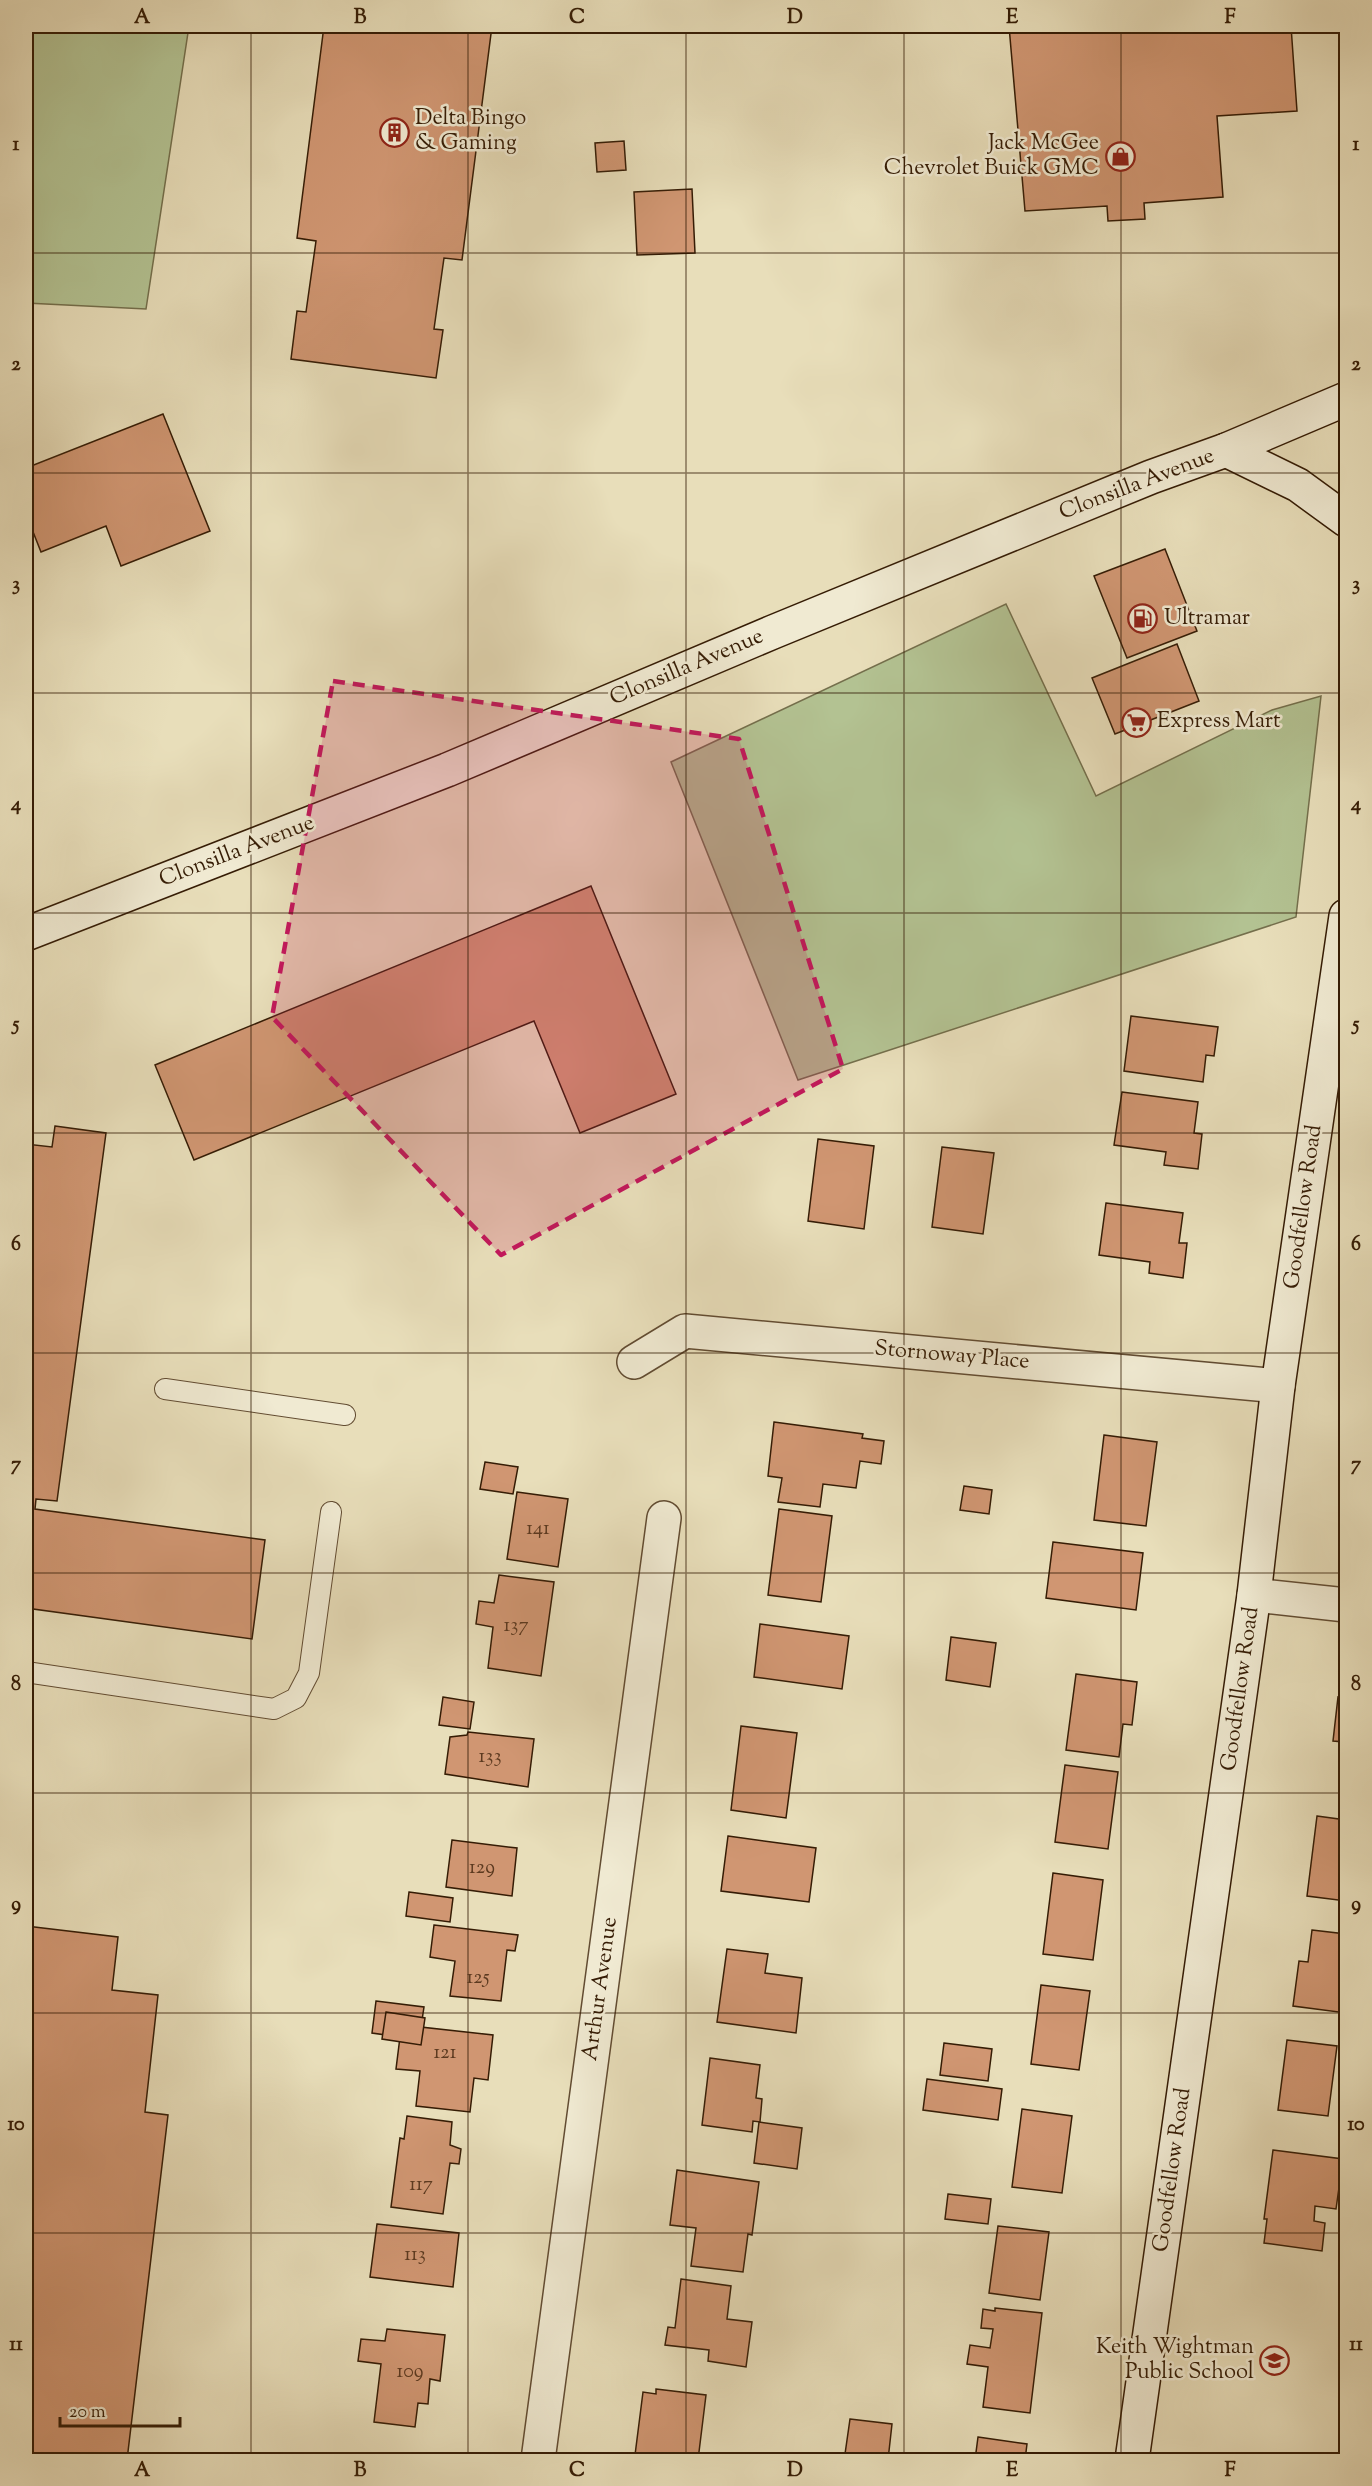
<svg xmlns="http://www.w3.org/2000/svg" width="1372" height="2486" viewBox="0 0 1372 2486" font-family="'Sorts Mill Goudy',serif">
<rect width="100%" height="100%" fill="#e8deba"/>
<filter id="stains"><feTurbulence type="fractalNoise" baseFrequency=".00333" numOctaves="4"/><feColorMatrix values="0 0 0 0 .2 0 0 0 0 .09 0 0 0 0 .02 0 0 0 .5 -.17"/></filter>
<radialGradient id="worn" r=".72"><stop offset=".6" stop-color="#630" stop-opacity="0"/><stop offset="1" stop-color="#630" stop-opacity=".3"/></radialGradient>
<g fill="#b3c292" stroke="#746f4c" stroke-width="1.5">
<path d="M26 26H189L146 309 26 303Z"/>
<path d="M1006 604 1096 796 1272 710 1321 696 1296 917 798 1080 671 762Z"/>
</g>
<g fill="#d09672" stroke="#351c05" stroke-width="1.5">
<path d="M324 26H492L462 260 444 258 434 329 443 330 436 378 291 359 297 311 306 312 316 241 297 238Z"/>
<path d="M1009 26H1291L1297 111 1217 116 1223 197 1144 203 1145 219 1108 221 1107 206 1025 211Z"/>
<path d="M624 141 626 170 597 172 595 143Z"/>
<path d="M692 189 695 253 637 255 634 192Z"/>
<path d="M163 414 210 531 121 566 106 526 41 552 26 514V468Z"/>
<path d="M1165 549 1197 631 1127 658 1094 576Z"/>
<path d="M1177 644 1199 701 1115 734 1092 678Z"/>
<path d="M591 886 676 1094 580 1133 534 1021 194 1160 155 1065Z"/>
<path d="M1131 1016 1218 1027 1214 1056 1206 1055 1203 1082 1124 1071Z"/>
<path d="M1122 1092 1198 1102 1194 1133 1202 1134 1198 1169 1164 1165 1166 1152 1114 1145Z"/>
<path d="M55 1126 106 1133 57 1501 36 1499 35 1509 265 1540 252 1639 26 1608V1144L52 1147Z"/>
<path d="M818 1139 874 1146 864 1229 808 1221Z"/>
<path d="M942 1147 994 1153 983 1234 932 1227Z"/>
<path d="M1106 1203 1183 1213 1179 1243H1187L1183 1278 1149 1273 1150 1262 1099 1255Z"/>
<path d="M774 1422 863 1434 862 1438 884 1441 881 1464 860 1461 856 1488 823 1484 820 1507 778 1502 782 1478 768 1476Z"/>
<path d="M1104 1435 1157 1442 1146 1526 1094 1520Z"/>
<path d="M485 1462 518 1467 513 1494 480 1489Z"/>
<path d="M964 1486 992 1490 989 1514 960 1510Z"/>
<path d="M517 1492 568 1499 558 1567 507 1559Z"/>
<path d="M779 1509 832 1516 821 1602 768 1595Z"/>
<path d="M1053 1542 1143 1553 1136 1610 1046 1598Z"/>
<path d="M499 1575 554 1582 541 1676 488 1668 493 1627 476 1624 479 1601 494 1603Z"/>
<path d="M760 1624 849 1636 842 1689 754 1677Z"/>
<path d="M951 1637 996 1643 990 1687 946 1680Z"/>
<path d="M1076 1674 1137 1682 1132 1725 1123 1724 1119 1757 1066 1750Z"/>
<path d="M443 1697 474 1702 470 1729 439 1725Z"/>
<path d="M1338 1697 1346 1699V1770H1341L1344 1742 1333 1741Z"/>
<path d="M741 1726 797 1733 786 1818 731 1810Z"/>
<path d="M468 1732 534 1739 528 1787 445 1774 450 1737 467 1735Z"/>
<path d="M1065 1765 1118 1772 1108 1849 1055 1842Z"/>
<path d="M1317 1816 1346 1820V1901L1307 1896Z"/>
<path d="M728 1836 816 1848 809 1902 721 1891Z"/>
<path d="M452 1840 517 1848 512 1896 446 1887Z"/>
<path d="M1053 1873 1103 1880 1093 1960 1043 1954Z"/>
<path d="M409 1892 453 1898 450 1922 406 1916Z"/>
<path d="M434 1925 518 1935 515 1951 507 1950 501 2001 450 1996 455 1961 430 1957Z"/>
<path d="M26 1926 118 1937 112 1990 158 1995 145 2112 168 2115 127 2460H26Z"/>
<path d="M1312 1930 1346 1934V2013L1293 2006 1299 1961 1308 1962Z"/>
<path d="M727 1949 768 1954 765 1973 802 1978 796 2033 717 2022Z"/>
<path d="M1041 1985 1090 1991 1079 2070 1031 2064Z"/>
<path d="M376 2001 424 2007 421 2027 493 2035 488 2080 474 2078 470 2112 416 2106 420 2071 396 2069 400 2037 372 2033Z"/>
<path d="M386 2012 425 2018 421 2045 382 2039Z"/>
<path d="M1287 2040 1337 2046 1328 2116 1278 2110Z"/>
<path d="M944 2043 992 2049 988 2081 940 2075Z"/>
<path d="M710 2058 760 2065 756 2098 762 2099 760 2122 753 2121 752 2132 702 2125Z"/>
<path d="M927 2079 1002 2089 998 2120 923 2110Z"/>
<path d="M1022 2109 1072 2116 1062 2193 1012 2187Z"/>
<path d="M1345 2112 1346 2113V2145L1341 2144Z"/>
<path d="M407 2116 452 2122 450 2145 461 2149 459 2164 450 2163 443 2214 391 2207 400 2138 404 2139Z"/>
<path d="M759 2122 802 2128 797 2169 754 2163Z"/>
<path d="M1273 2150 1343 2159 1336 2209 1315 2206 1314 2221 1325 2223 1322 2251 1264 2243 1267 2219H1264Z"/>
<path d="M677 2170 759 2182 752 2235 748 2234 743 2272 691 2266 696 2228 670 2225Z"/>
<path d="M948 2194 991 2199 988 2224 945 2219Z"/>
<path d="M1343 2219 1346 2220V2242L1340 2241Z"/>
<path d="M377 2224 459 2233 453 2287 370 2277Z"/>
<path d="M998 2226 1049 2232 1040 2300 989 2293Z"/>
<path d="M681 2279 731 2286 727 2319 752 2322 746 2367 708 2361 709 2350 665 2345 668 2327 675 2328Z"/>
<path d="M995 2308 1042 2313 1030 2413 983 2407 988 2367 967 2364 970 2345 990 2348 993 2329 981 2328 983 2309 995 2311Z"/>
<path d="M387 2329 445 2335 440 2381 430 2379 428 2404 418 2403 415 2427 374 2422 381 2364 358 2361 361 2339 385 2341Z"/>
<path d="M656 2389 706 2395 698 2460 635 2455 643 2392 656 2394Z"/>
<path d="M850 2419 892 2424 888 2460 845 2454Z"/>
<path d="M978 2437 1027 2444 1025 2460H975Z"/>
<path d="M379 2453 428 2460H378Z"/>
</g>
<g fill="none" stroke-linecap="round" stroke-linejoin="round">
<defs>
<g id="lane">
<path d="M165 1389 345 1415"/>
<path d="M26 1672 274 1709 296 1698 309 1673 331 1512"/>
</g>
<g id="street">
<path d="M634 1362 685 1331 1278 1386"/>
<path d="M1254 1595 1346 1605"/>
<path d="M538 2460 664 1518"/>
</g>
<g id="secondary">
<path d="M1226 450 1298 485 1346 520"/>
<path d="M26 934 447 770 773 632 1151 477 1226 450 1346 399"/>
<path d="M1132 2460 1254 1595 1278 1386 1346 916"/>
</g>
</defs>
<use href="#lane" stroke="#624c32" stroke-width="22"/>
<use href="#street" stroke="#624c32" stroke-width="36"/>
<use href="#secondary" stroke="#351c05" stroke-width="36"/>
<use href="#lane" stroke="#f0ead2" stroke-width="20"/>
<use href="#street" stroke="#f0ead2" stroke-width="33"/>
<use href="#secondary" stroke="#f0ead2" stroke-width="33"/>
</g>
<path fill="#c2185b" fill-opacity="0.2" stroke="#c2185b" stroke-width="4.5" stroke-dasharray="12 8" stroke-linejoin="round" d="M333 681 739 739 843 1069 501 1255 272 1017Z"/>
<path fill="none" stroke="#351c05" stroke-width="1.5" stroke-opacity="0.55" d="M251 26V2460M468 26V2460M686 26V2460M904 26V2460M1121 26V2460M26 253H1346M26 473H1346M26 693H1346M26 913H1346M26 1133H1346M26 1353H1346M26 1573H1346M26 1793H1346M26 2013H1346M26 2233H1346"/>
<defs>
<symbol id="building-ring" viewBox="-11 -11 22 22"><circle r="9.5" fill="#f0ead2" stroke="#8f2418" stroke-width="1.5"/><path d="M-4-6H4V6H1V3H-1V6H-4ZM-2.5-4.3h1.7v1.8h-1.7ZM.8-4.3h1.7v1.8H.8ZM-2.5-1h1.7V.8h-1.7ZM.8-1h1.7V.8H.8Z" fill="#8f2418"/></symbol>
<symbol id="shop-ring" viewBox="-11 -11 22 22"><circle r="9.5" fill="#f0ead2" stroke="#8f2418" stroke-width="1.5"/><path d="M-5-2.5h2.3a2.7 3.5 0 0 1 5.4 0H5L5.5 6h-11ZM-1.5-2.5h3a1.5 2.3 0 0 0-3 0Z" fill="#8f2418"/></symbol>
<symbol id="fuel-ring" viewBox="-11 -11 22 22"><circle r="9.5" fill="#f0ead2" stroke="#8f2418" stroke-width="1.5"/><path d="M-5.5-6h7V0h2V4h1.3V-2.5L3-4.5l.8-.8L6-3V5H2.5V1h-1V6h-7ZM-4.2-4.7v3.2H.2V-4.7Z" fill="#8f2418"/></symbol>
<symbol id="supermarket-ring" viewBox="-11 -11 22 22"><circle r="9.5" fill="#f0ead2" stroke="#8f2418" stroke-width="1.5"/><path d="M-6-5.5h2.5l.6 2H6L4.5 2H-2.5L-4.4-4H-6ZM-1.5 3.2a1.3 1.3 0 1 0 .1 0ZM3 3.2a1.3 1.3 0 1 0 .1 0Z" fill="#8f2418"/></symbol>
<symbol id="school-ring" viewBox="-11 -11 22 22"><circle r="9.5" fill="#f0ead2" stroke="#8f2418" stroke-width="1.5"/><path d="M0-5L7-2L0 1L-7-2ZM-4 1L0 2.5L4 1V4Q0 6-4 4Z" fill="#8f2418"/></symbol>
</defs>
<g fill-rule="evenodd">
<use href="#building-ring" x="378" y="116" width="33" height="33"/>
<use href="#shop-ring" x="1104" y="140" width="33" height="33"/>
<use href="#fuel-ring" x="1126" y="602" width="33" height="33"/>
<use href="#supermarket-ring" x="1120" y="706" width="33" height="33"/>
<use href="#school-ring" x="1258" y="2344" width="33" height="33"/>
</g>
<g text-anchor="middle" dominant-baseline="central" stroke-width="5" stroke-linejoin="round" paint-order="stroke">
<g font-size="20" fill="#5c3a20">
<text x="538" y="1529">141</text>
<text x="516" y="1626">137</text>
<text x="490" y="1757">133</text>
<text x="482" y="1868">129</text>
<text x="478" y="1978">125</text>
<text x="445" y="2053">121</text>
<text x="421" y="2185">117</text>
<text x="415" y="2255">113</text>
<text x="410" y="2372">109</text>
</g>
<g font-size="22" fill="#351c05" stroke="#f0ead2" text-anchor="start">
<text x="415" y="119">Delta Bingo<tspan x="415" dy="25">&amp; Gaming</tspan></text>
<text x="1099" y="144" text-anchor="end">Jack McGee<tspan x="1099" dy="25">Chevrolet Buick GMC</tspan></text>
<text x="1164" y="619">Ultramar</text>
<text x="1157" y="722">Express Mart</text>
<text x="1254" y="2348" text-anchor="end">Keith Wightman<tspan x="1254" dy="25">Public School</tspan></text>
</g>
<g font-size="22" fill="#351c05" stroke="#f0ead2">
<text transform="translate(1137 485) rotate(-21)">Clonsilla Avenue</text>
<text transform="translate(687 668) rotate(-23)">Clonsilla Avenue</text>
<text transform="translate(237 852) rotate(-21)">Clonsilla Avenue</text>
<text transform="translate(1304 1207) rotate(-82)">Goodfellow Road</text>
<text transform="translate(952 1356) rotate(5)">Stornoway Place</text>
<text transform="translate(1241 1689) rotate(-82)">Goodfellow Road</text>
<text transform="translate(601 1989) rotate(-82)">Arthur Avenue</text>
<text transform="translate(1173 2170) rotate(-82)">Goodfellow Road</text>
</g>
</g>
<rect width="1372" height="2486" fill="none" stroke="#e8deba" stroke-width="66"/>
<path d="M60 2417v9h120v-9" fill="none" stroke="#351c05" stroke-width="3"/>
<text x="69" y="2417" font-size="18" fill="#351c05" stroke="#f0ead2" stroke-width="4.5" paint-order="stroke">20 m</text>
<rect x="33" y="33" width="1306" height="2420" fill="none" stroke="#351c05" stroke-width="2"/>
<g font-size="20" text-anchor="middle" font-weight="bold" fill="#351c05">
<text x="142" y="23">A</text>
<text x="360" y="23">B</text>
<text x="577" y="23">C</text>
<text x="795" y="23">D</text>
<text x="1012" y="23">E</text>
<text x="1230" y="23">F</text>
<text x="16" y="150">1</text>
<text x="1356" y="150">1</text>
<text x="16" y="370">2</text>
<text x="1356" y="370">2</text>
<text x="16" y="590">3</text>
<text x="1356" y="590">3</text>
<text x="16" y="810">4</text>
<text x="1356" y="810">4</text>
<text x="16" y="1030">5</text>
<text x="1356" y="1030">5</text>
<text x="16" y="1250">6</text>
<text x="1356" y="1250">6</text>
<text x="16" y="1470">7</text>
<text x="1356" y="1470">7</text>
<text x="16" y="1690">8</text>
<text x="1356" y="1690">8</text>
<text x="16" y="1910">9</text>
<text x="1356" y="1910">9</text>
<text x="16" y="2130">10</text>
<text x="1356" y="2130">10</text>
<text x="16" y="2350">11</text>
<text x="1356" y="2350">11</text>
<text x="142" y="2476">A</text>
<text x="360" y="2476">B</text>
<text x="577" y="2476">C</text>
<text x="795" y="2476">D</text>
<text x="1012" y="2476">E</text>
<text x="1230" y="2476">F</text>
</g>
<rect width="100%" height="100%" filter="url(#stains)"/>
<rect width="100%" height="100%" fill="url(#worn)"/>
</svg>
